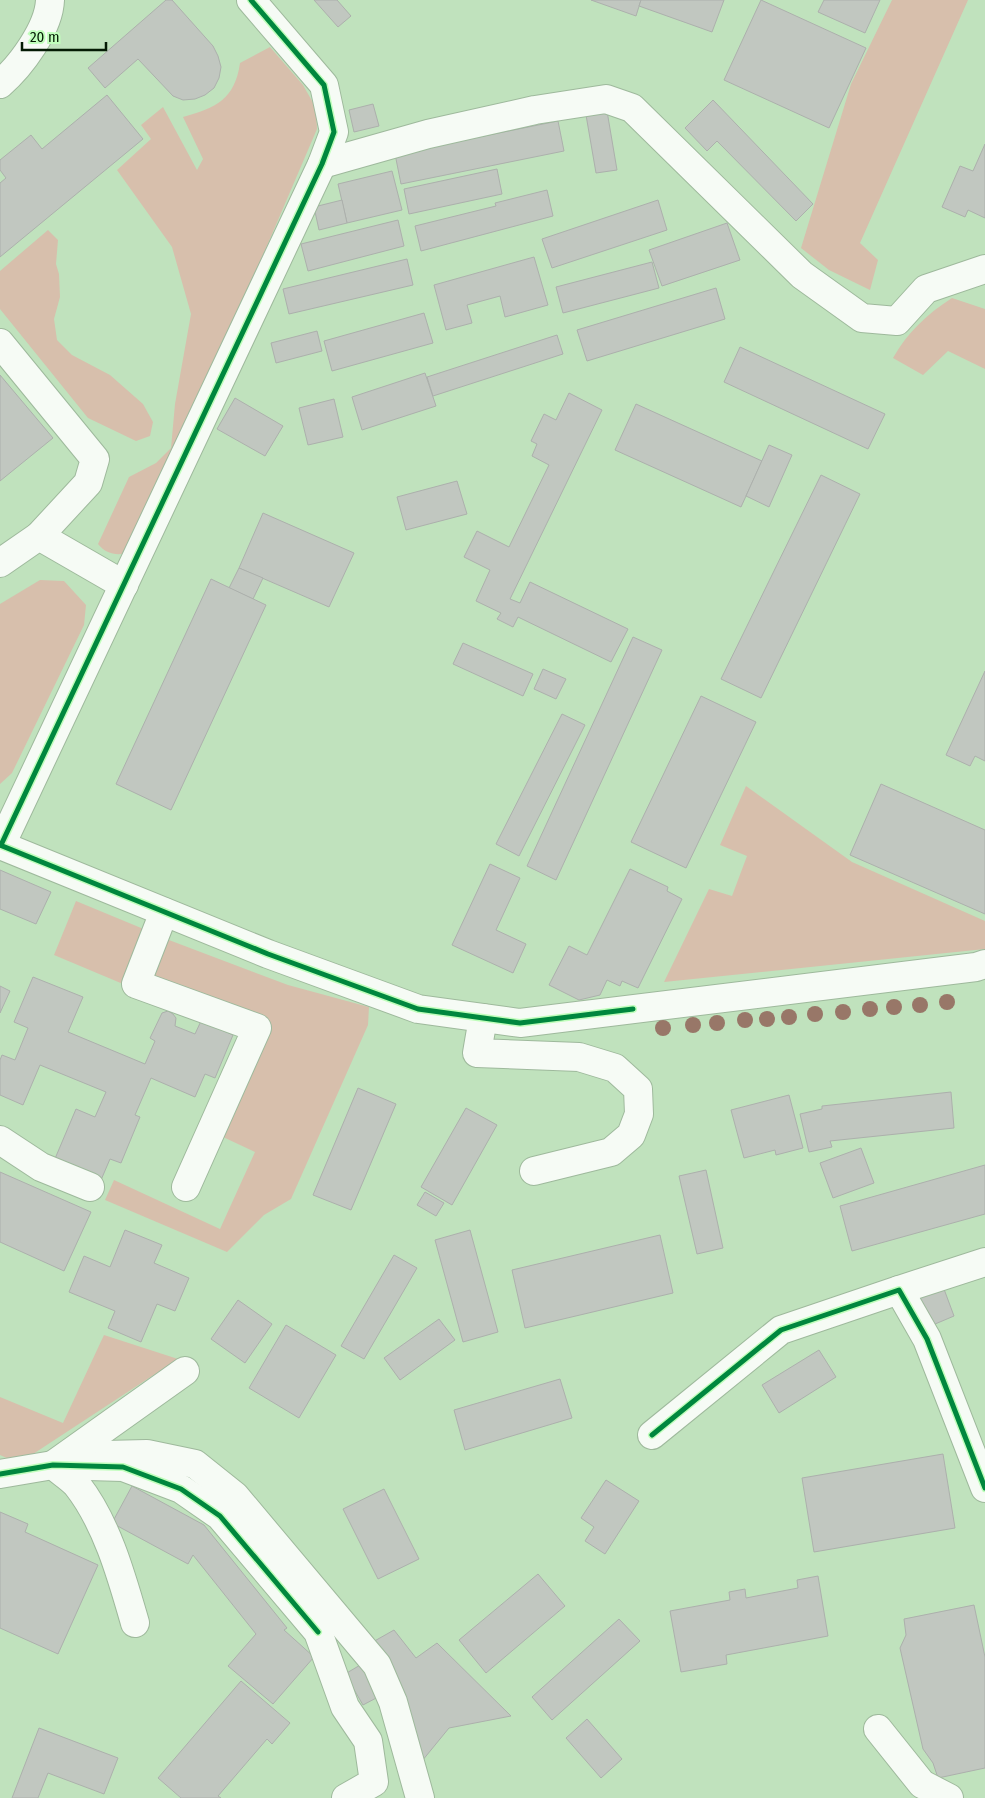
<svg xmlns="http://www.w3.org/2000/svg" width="985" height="1798" viewBox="0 0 985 1798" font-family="'Fira Sans Condensed',sans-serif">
<rect width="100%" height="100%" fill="#c0e2bd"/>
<g fill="#d7bfac">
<path d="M892 0H968L860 243 878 260 870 290 829 270 801 248 851 84Z"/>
<path d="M270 47 303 85 316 108 317 129 216 365 189 414 174 457 131 552C118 556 107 555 98 544L129 477 156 463 171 448 175 404 191 314 172 247 117 170 151 139 141 125 163 107 197 170 203 159 183 117C216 108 235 99 240 63Z"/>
<path d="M48 230 58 240 56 264 59 274 60 297 54 319 57 340 72 355 110 375 143 404 153 422 150 436 136 441 88 418 0 309V271Z"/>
<path d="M952 298 985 309V369L948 351 923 375 893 358C907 333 927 314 952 298Z"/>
<path d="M40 580 64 581 86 605 84 625 12 773 0 784V604Z"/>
<path d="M746 786 852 862 985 921V949L664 982 709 889 732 896 747 856 720 845Z"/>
<path d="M76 901 146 930 123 984 54 955Z"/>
<path d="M161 937 288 985 369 1007 368 1025 291 1199 264 1215 227 1252 105 1200 114 1180 220 1229 255 1152 223 1137 269 1023 148 975Z"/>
<path d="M104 1335 178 1359 30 1456 11 1460 0 1455V1397L63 1423Z"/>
</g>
<g fill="#c1c7c0" stroke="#acb0ac">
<path d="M166 0H172L213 46 218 56 221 67 219 78 214 88 205 95 195 99 183 100 173 96 138 59 105 88 88 68Z"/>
<path d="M314 0H337L351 16 338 27Z"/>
<path d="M591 0H641L636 16Z"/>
<path d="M641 0H724L712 32 639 6Z"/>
<path d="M761 0 866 48 829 128 724 80Z"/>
<path d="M824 0H880L865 33 818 12Z"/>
<path d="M107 95 143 139 0 257V183L6 178 0 170V160L31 135 42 149Z"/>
<path d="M713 100 813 204 796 221 717 141 707 151 685 128Z"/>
<path d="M373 104 379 126 354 132 349 110Z"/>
<path d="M607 111 617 170 596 173 586 115Z"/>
<path d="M558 121 564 151 401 184 395 154Z"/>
<path d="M985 144V218L968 210 965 217 942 207 960 166 973 171Z"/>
<path d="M497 169 502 194 409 214 404 189Z"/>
<path d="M392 171 402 210 347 223 338 184Z"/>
<path d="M547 190 553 216 421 251 415 226 496 206 495 203Z"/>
<path d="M342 200 347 223 319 230 314 207Z"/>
<path d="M658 200 667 230 552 268 542 239Z"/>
<path d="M398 220 404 246 308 271 301 244Z"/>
<path d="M727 223 740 260 662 286 649 250Z"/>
<path d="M534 257 548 305 505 317 500 296 467 305 472 323 446 330 434 285Z"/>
<path d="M407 259 413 285 289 314 283 289Z"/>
<path d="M652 262 659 288 563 313 556 287Z"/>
<path d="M716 288 725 319 587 361 577 330Z"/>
<path d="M424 313 433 343 332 371 324 341Z"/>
<path d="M317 331 322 351 276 363 271 343Z"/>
<path d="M557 335 563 354 433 396 427 377Z"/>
<path d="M740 347 885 414 868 449 724 382Z"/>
<path d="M425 373 436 406 362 430 352 397Z"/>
<path d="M0 375 53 438 0 481Z"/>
<path d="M569 393 602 410 510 599 520 603 530 582 628 629 611 662 518 617 513 627 497 619 501 613 476 601 490 570 464 557 477 531 509 547 549 465 532 456 537 444 531 441 544 414 556 420Z"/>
<path d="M235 398 283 426 265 456 217 429Z"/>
<path d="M334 399 343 437 308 445 299 408Z"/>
<path d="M636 404 762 461 741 507 615 450Z"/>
<path d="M769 445 792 455 769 507 746 496Z"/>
<path d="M821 475 860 494 761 698 721 679Z"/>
<path d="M457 481 467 514 406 530 397 497Z"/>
<path d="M263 513 354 553 329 607 239 568Z"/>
<path d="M239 568 263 578 253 599 229 588Z"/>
<path d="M211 579 266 605 171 810 116 784Z"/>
<path d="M633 637 662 650 556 880 527 866Z"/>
<path d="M463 643 533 674 523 696 453 664Z"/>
<path d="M543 669 566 679 556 699 534 689Z"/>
<path d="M985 671V761L975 756 970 766 946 755Z"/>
<path d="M701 696 756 722 686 868 631 842Z"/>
<path d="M562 714 585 725 519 856 496 844Z"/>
<path d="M881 784 985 830V914L850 855Z"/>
<path d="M490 864 520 878 496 930 526 944 513 973 452 945Z"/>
<path d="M630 869 668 887 667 891 682 899 638 988 622 981 620 986 607 980 600 995 579 1000 549 985 569 946 587 955Z"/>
<path d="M0 870 51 892 36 924 0 909Z"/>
<path d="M33 977 83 997 68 1032 145 1064 155 1041 150 1038 162 1013 168 1011 173 1014 176 1018 175 1026 195 1034 201 1021 233 1035 215 1078 205 1074 195 1097 151 1078 135 1115 140 1117 121 1163 110 1159 101 1180 54 1161 76 1109 95 1117 106 1092 40 1065 23 1105 0 1095V1060L2 1055 15 1060 28 1028 14 1022Z"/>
<path d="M0 986 10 991 0 1013Z"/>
<path d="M358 1088 396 1104 351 1210 313 1195Z"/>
<path d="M951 1092 954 1128 830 1141 832 1147 809 1152 800 1114 822 1109V1106Z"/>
<path d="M789 1095 803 1148 776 1155 775 1150 744 1158 731 1110Z"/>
<path d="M466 1108 497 1125 452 1205 421 1187Z"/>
<path d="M861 1148 874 1183 833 1198 820 1163Z"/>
<path d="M985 1165V1214L852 1251 840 1206Z"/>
<path d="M706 1170 723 1248 697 1254 679 1176Z"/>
<path d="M0 1172 91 1212 64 1271 0 1242Z"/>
<path d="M425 1192 444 1203 436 1216 417 1205Z"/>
<path d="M125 1230 162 1245 154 1263 189 1278 175 1311 157 1304 141 1342 108 1328 115 1311 69 1292 84 1256 110 1267Z"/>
<path d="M470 1230 498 1332 463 1342 435 1240Z"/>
<path d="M660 1235 673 1293 525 1328 512 1270Z"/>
<path d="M394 1255 417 1268 364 1359 341 1346Z"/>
<path d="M941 1281 954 1316 928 1327 914 1292Z"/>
<path d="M238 1300 272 1324 245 1363 211 1339Z"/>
<path d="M439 1319 455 1340 400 1380 384 1358Z"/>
<path d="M286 1325 336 1355 299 1418 249 1388Z"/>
<path d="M819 1350 836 1377 779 1413 762 1385Z"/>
<path d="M560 1379 572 1418 465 1450 454 1410Z"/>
<path d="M943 1454 955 1528 814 1552 802 1478Z"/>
<path d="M606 1480 639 1501 605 1554 585 1541 594 1527 581 1518Z"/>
<path d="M132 1486 204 1525 287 1628 284 1630 314 1657 273 1704 228 1666 256 1634 193 1555 188 1564 112 1523Z"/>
<path d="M384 1489 419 1559 378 1579 343 1509Z"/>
<path d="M0 1512 28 1524 25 1532 98 1565 58 1654 0 1628Z"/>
<path d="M538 1574 565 1606 486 1673 459 1640Z"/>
<path d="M818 1576 828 1636 726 1655 727 1664 681 1672 670 1611 730 1600 729 1592 745 1589 746 1598 798 1588 797 1580Z"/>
<path d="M974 1605 985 1657V1768L938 1778 933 1763 923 1749 900 1648 906 1635 904 1619Z"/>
<path d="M619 1619 640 1641 552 1720 532 1697Z"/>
<path d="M394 1630 416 1658 437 1643 511 1716 449 1728 422 1761 371 1643Z"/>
<path d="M362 1664 380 1696 363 1705 345 1674Z"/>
<path d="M241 1681 290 1723 272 1744 267 1739 218 1796 221 1798H181L158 1778Z"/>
<path d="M587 1719 622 1759 601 1778 566 1738Z"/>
<path d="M39 1728 118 1758 104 1794 48 1773 38 1798H12Z"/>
</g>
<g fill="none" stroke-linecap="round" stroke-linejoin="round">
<defs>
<g id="minor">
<path d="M0 84C21 66 49 28 50 0"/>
<path d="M322 164 428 134 535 110 606 99 632 108 802 275 862 318 897 321 926 289 985 269"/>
<path d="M0 343 95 459 88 483 39 536"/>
<path d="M0 563 39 536 124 585"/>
<path d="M0 845 268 954 418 1009 520 1023 976 967 985 964"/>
<path d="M1 845 322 164 334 132 324 85 251 0"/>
<path d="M164 912 136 984 257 1028 186 1187"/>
<path d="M483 1018 477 1053 579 1057 615 1068 638 1089 639 1114 631 1135 611 1152 534 1171"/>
<path d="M0 1140 41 1167 90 1187"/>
<path d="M899 1290 985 1262"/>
<path d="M652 1435 781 1330 899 1290 927 1339 985 1488"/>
<path d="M105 1455 147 1454 195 1464 235 1496 377 1665 393 1702 420 1798"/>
<path d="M0 1474 53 1465 123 1467 181 1489 220 1516 318 1632 345 1707 368 1741 374 1782 346 1798"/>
<path d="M135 1623C122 1578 107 1523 77 1485 71 1478 61 1472 53 1465L185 1371"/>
<path d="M878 1729 922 1784 949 1798"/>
</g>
</defs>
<use href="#minor" stroke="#9eb99c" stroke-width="30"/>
<use href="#minor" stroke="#f6fbf5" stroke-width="28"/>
<defs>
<g id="cycleway">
<path d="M0 845 268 954 418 1009 520 1023 633 1009"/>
<path d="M1 845 322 164 334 132 324 85 251 0"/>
<path d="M652 1435 781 1330 899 1290 927 1339 985 1488"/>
<path d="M0 1474 53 1465 123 1467 181 1489 220 1516 318 1632"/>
</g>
</defs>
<use href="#cycleway" stroke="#c0febb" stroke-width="8"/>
<use href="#cycleway" stroke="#00873e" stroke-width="5"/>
</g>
<g fill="#987768">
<circle cx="947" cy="1002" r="8"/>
<circle cx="920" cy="1005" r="8"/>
<circle cx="894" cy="1007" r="8"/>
<circle cx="870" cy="1009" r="8"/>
<circle cx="843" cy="1012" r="8"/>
<circle cx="815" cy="1014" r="8"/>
<circle cx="789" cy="1017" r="8"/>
<circle cx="767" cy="1019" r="8"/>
<circle cx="745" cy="1020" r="8"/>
<circle cx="717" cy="1023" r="8"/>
<circle cx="693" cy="1025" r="8"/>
<circle cx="663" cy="1028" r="8"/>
</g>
<path d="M22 42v8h84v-8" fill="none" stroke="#041b04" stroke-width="2.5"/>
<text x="30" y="42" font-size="15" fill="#041b04" stroke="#c0febb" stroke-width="4" paint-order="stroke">20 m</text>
</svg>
